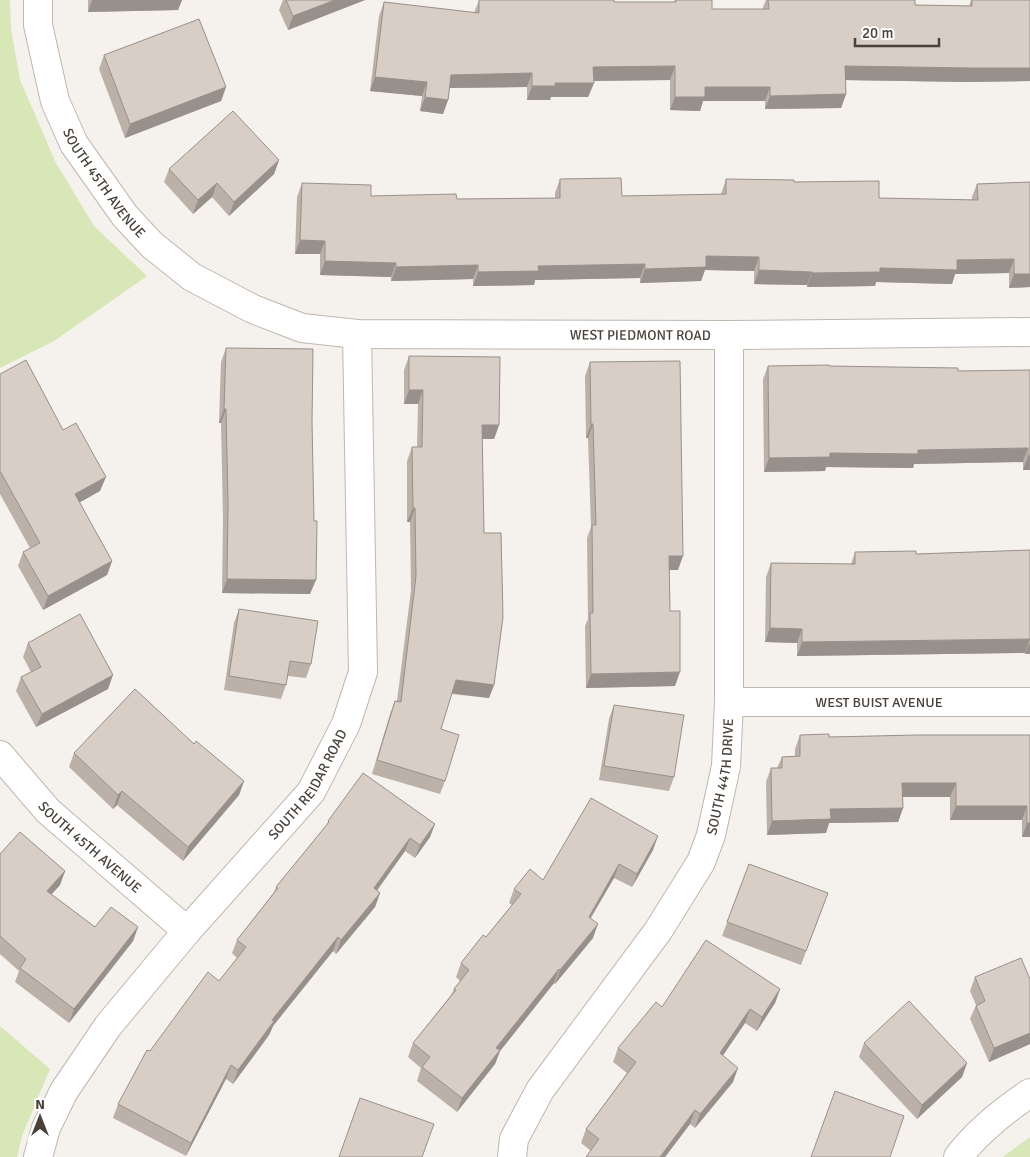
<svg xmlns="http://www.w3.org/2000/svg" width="1030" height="1157" viewBox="0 0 1030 1157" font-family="Signika,sans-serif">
<rect width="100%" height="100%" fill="#f5f1ec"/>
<g fill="#d8e7b7">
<path d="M0 0H10L11 29 20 80 56 163 94 226 147 276 54 341 0 368Z"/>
<path d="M0 1026 50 1069 22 1136 17 1157H0Z"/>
<path d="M1030 1137V1157H1003L1004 1156Z"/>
</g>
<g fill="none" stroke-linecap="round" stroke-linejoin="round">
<defs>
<g id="minor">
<path id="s1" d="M38 0V25L55 101 74 144 125 216 152 245 192 277 253 309 302 328 357 334 729 335 1030 332"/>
<path id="s2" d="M729 702H1030"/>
<path id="s3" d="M0 755 48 811 187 931"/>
<path id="s4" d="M38 1157 46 1128 64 1091 108 1026 187 931 311 792 346 724 363 672 357 334"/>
<path id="s5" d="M512 1157 514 1139 540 1090 658 931 701 862 711 835 726 766 729 702V335"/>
<path d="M958 1157C978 1131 1003 1111 1030 1093"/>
</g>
</defs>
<use href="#minor" stroke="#c0b7af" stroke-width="30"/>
<use href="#minor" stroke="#fff" stroke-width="28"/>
</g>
<g fill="#bbb1a9">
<path d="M88 0H182L178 10 88 12Z"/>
<path d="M283 0H365L288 30 279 10Z"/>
<path d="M479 0 614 2H674L675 0H712V9H763V7L766 0H915V5L969 6 971 0H1030V81L967 82 846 80V94L841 108 765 109V101H703L700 111 670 110V80L593 81 594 83 588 97H551L550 100H527V87L450 88 448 100 443 114 420 111 422 96 370 91 379 16 384 2 474 13Z"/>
<path d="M104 55 226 87 221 101 125 138 99 69Z"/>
<path d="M279 160 274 174 229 216 212 197 193 214 164 182 169 169Z"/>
<path d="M560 179 622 196 721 194 726 179 794 182 879 198 972 200V197L977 184 1030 182V287L1009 288V273L955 274 952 284 876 282 875 286 807 287V285L754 284V271L705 270 701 281 640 283V278L535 280 534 285 473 286V279L391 281V277L320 275V254H295L297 197 302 183 371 196 457 199 555 198V193Z"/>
<path d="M226 348 310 594 222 593 223 518 221 423H219L221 362Z"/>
<path d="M409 356 499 425 494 439H482L484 533 494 685 489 698 451 694 441 729 445 781 440 794 372 774 390 714 395 701H397L411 590 410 522H407V461L412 447H417L418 404H404V370Z"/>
<path d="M590 362 678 570H669L670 611 675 686 586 688 585 626 588 619 587 538 591 527 588 438H586L585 376Z"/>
<path d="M768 366H829L958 371 1030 370V470H1023V462L914 464 913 468 826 467 825 471 764 472 763 379Z"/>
<path d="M0 374 63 430 100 491 79 502 112 561 107 575 43 610 18 566 23 552 30 548 0 494Z"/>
<path d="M1030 550V654H1025V653L797 656V643L765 642 766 577 771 563 851 564 855 552 916 554Z"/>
<path d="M239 609 311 664 306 678 288 676 286 685 281 699 224 690 234 623Z"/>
<path d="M28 643 108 689 36 727 16 691 21 677 31 672 23 657Z"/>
<path d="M614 705 674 777 669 791 599 780 609 719Z"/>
<path d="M800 735 829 737 1030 735V837H1022V820H950V797H903V808L898 822 829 823 826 833 767 835 766 782 771 768H777L782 757 795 756V749Z"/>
<path d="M194 744 244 781 239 795 183 861 117 805 113 809 69 767 74 753Z"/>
<path d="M328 821 435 824 430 837 415 858 405 851 377 891 380 893 375 907 336 954 333 951 273 1026 269 1035 233 1084 226 1079 186 1156 113 1118 118 1104 150 1051 219 981 237 958 232 953 237 940 274 892 276 887 327 825Z"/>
<path d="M653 850 632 887 614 878 591 918 593 938 555 984 554 983 500 1051 495 1064 457 1112 417 1081 421 1068 408 1057 413 1043 451 995 454 989 460 981 456 977 461 963 486 937 512 905 509 903 514 889 543 880Z"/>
<path d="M0 854 65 871 60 885 51 894 95 927H138L133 941 69 1023 15 982 19 971 0 954Z"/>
<path d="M749 864 828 893 801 965 722 936Z"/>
<path d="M975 977 1030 979V1044L989 1062 970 1019 976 1005 970 991Z"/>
<path d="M780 989 775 1003 757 1031 745 1023 723 1055 733 1082 695 1128 690 1124 665 1157H586L591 1151 581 1143 586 1129 627 1073 613 1062 618 1048 662 1007Z"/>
<path d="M864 1043 967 1063 962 1077 917 1119 859 1057Z"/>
</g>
<g fill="#98908a">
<path d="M92 0H182L178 10 88 12Z"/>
<path d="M335 0H365L288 30 293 16Z"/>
<path d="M675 66 670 80 588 81 593 67Z"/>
<path d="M845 66 1030 68V81L967 82 840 80Z"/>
<path d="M532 73 527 87 446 88 451 75Z"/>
<path d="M375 77 427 82 422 96 370 91Z"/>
<path d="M555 83H594L588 97H551L550 100H527L532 86Z"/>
<path d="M226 87 221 101 125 138 130 124Z"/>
<path d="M705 87H770L765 101H703L700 111 670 110 675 97Z"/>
<path d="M846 94 841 108 765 109 770 96Z"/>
<path d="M425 97 448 100 443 114 420 111Z"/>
<path d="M279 160 274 174 229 216 234 202Z"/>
<path d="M217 183 212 197 193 214 198 200Z"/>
<path d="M300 240 325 241 320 254H295Z"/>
<path d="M706 256 759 257 754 271 705 270 701 281 640 283 645 269Z"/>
<path d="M1014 259 1009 273 955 274 952 284 876 282 875 286 807 287 812 273 880 268 957 260Z"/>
<path d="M325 261 396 263 391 277 320 275Z"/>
<path d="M645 264 640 278 535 280 534 285 473 286 478 272 538 266Z"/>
<path d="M478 265 473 279 391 281 396 267Z"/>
<path d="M759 270 812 272 807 285 754 284Z"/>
<path d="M1014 274H1030V287L1009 288Z"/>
<path d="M409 390H423L418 404H404Z"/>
<path d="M224 409H226L221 423H219Z"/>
<path d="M591 424H593L588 438H586Z"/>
<path d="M482 425H499L494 439H477Z"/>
<path d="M1028 448 1023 462 914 464 913 468 826 467 825 471 764 472 769 458 830 453 918 450Z"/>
<path d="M1028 456H1030V470H1023Z"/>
<path d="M106 477 100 491 70 508 75 494Z"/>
<path d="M413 508H415L410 522H407Z"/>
<path d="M669 556H683L678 570H664Z"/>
<path d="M112 561 107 575 43 610 48 596Z"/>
<path d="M227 579 316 580 310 594 222 593Z"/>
<path d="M770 628 802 629 797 643 765 642Z"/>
<path d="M1030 639 1025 653 797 656 802 642Z"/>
<path d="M1030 642V654H1025Z"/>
<path d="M680 672 675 686 586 688 591 674Z"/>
<path d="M113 675 108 689 36 727 42 714Z"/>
<path d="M456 680 494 685 489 698 450 693Z"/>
<path d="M244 781 239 795 183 861 188 847Z"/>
<path d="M902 783H956L950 797H897Z"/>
<path d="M122 791 117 805 113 809 118 795Z"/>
<path d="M956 806H1027L1022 820H950Z"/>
<path d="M903 808 898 822 829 823 826 833 767 835 772 821 830 809Z"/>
<path d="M1027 823H1030V837H1022Z"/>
<path d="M435 824 430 837 415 858 420 845Z"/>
<path d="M658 836 653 850 632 887 637 874Z"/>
<path d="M410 838 405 851 368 902 374 888Z"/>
<path d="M619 864 614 878 583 930 589 917Z"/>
<path d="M65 871 60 885 42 905 47 891Z"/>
<path d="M380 893 375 907 336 954 341 940Z"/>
<path d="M598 924 593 938 555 984 560 970Z"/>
<path d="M138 927 133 941 69 1023 74 1009Z"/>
<path d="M338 937 333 951 273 1026 269 1035 233 1084 238 1070 272 1020Z"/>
<path d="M559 969 554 983 500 1051 495 1064 457 1112 462 1098 496 1048Z"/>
<path d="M780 989 775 1003 757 1031 762 1017Z"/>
<path d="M750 1009 745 1023 715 1067 720 1053Z"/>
<path d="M1030 1033V1044L989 1062 994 1048Z"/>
<path d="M967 1063 962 1077 917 1119 922 1105Z"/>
<path d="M231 1065 226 1079 186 1156 191 1143Z"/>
<path d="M738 1068 733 1082 695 1128 700 1114Z"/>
<path d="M695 1110 690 1124 665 1157H660Z"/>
</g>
<g fill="#d9cec5" stroke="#98908a">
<path d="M286 0H335L293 16Z"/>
<path d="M479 0H614V2H676V0H712V9H769L768 0H915V5L972 6V0H1030V68H972L845 66 846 94 770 96V87H705V97H675V66L593 67 594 83H555V86H532V73L451 75 448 100 425 97 427 82 375 77 384 2 479 13Z"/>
<path d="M199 19 226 87 130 124 104 55Z"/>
<path d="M233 111 279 160 234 202 217 183 198 200 169 169Z"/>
<path d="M621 178 622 196 726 194V179L794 180V182L879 181V198L978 200 977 184 1030 182V274H1014V259L957 260V270L880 268V272L812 273V272L759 270V257L706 256V267L645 269V264L538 266 539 271 478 272V265L396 267V263L325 261V241L300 240 302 183 371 185V196L456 194 457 199 560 198V179Z"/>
<path d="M226 348 313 349 312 422 314 521H317L316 580 227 579 228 504 226 409H224Z"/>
<path d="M409 356 500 357 499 425H482L484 533H501L503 617 494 685 456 680 441 729 459 735 445 781 377 760 395 701 401 702 416 576 415 508H413L412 447H422L423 390H409Z"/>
<path d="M26 360 63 430 76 423 106 477 75 494 112 561 48 596 23 552 40 543 0 471V374Z"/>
<path d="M680 361 683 556H669L670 611H680V672L591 674 590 613H593L592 525H596L593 424H591L590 362Z"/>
<path d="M829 365V366L958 368V371L1030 370V456H1028V448L918 450V454L830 453V457L769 458 768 366Z"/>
<path d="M1030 550V639L802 642V629L770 628 771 563 855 564V552L916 551V554Z"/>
<path d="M239 609 318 621 311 664 290 661 286 685 229 676Z"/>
<path d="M80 614 113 675 42 714 21 677 41 667 28 643Z"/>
<path d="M135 689 194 744 196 741 244 781 188 847 122 791 118 795 74 753Z"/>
<path d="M614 705 684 715 674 777 604 766Z"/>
<path d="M829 734V737L917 735H1030V823H1027V806H956V783H902L903 808 830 809 831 819 772 821 771 768H782V757L800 756V735Z"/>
<path d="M363 773 435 824 420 845 410 838 374 888 380 893 341 940 338 937 272 1020 274 1021 238 1070 231 1065 191 1143 118 1104 147 1050 150 1051 208 972 219 981 246 947 237 940 278 888 276 887 329 822 328 821Z"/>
<path d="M591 798 658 836 637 874 619 864 589 917 598 924 560 970 559 969 496 1048 500 1050 462 1098 422 1067 430 1057 413 1043 456 990 454 989 469 970 461 963 483 935 486 937 521 894 514 889 530 869 543 880Z"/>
<path d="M20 832 65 871 47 891 95 927 111 907 138 927 74 1009 20 968 26 959 0 936V854Z"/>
<path d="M749 864 828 893 806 951 727 922Z"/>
<path d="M706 940 780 989 762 1017 750 1009 720 1053 738 1068 700 1114 695 1110 660 1157H586L599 1139 586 1129 636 1062 618 1048 656 1002 662 1007Z"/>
<path d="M1021 958 1030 979V1033L994 1048 976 1006 985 1001 975 977Z"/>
<path d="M909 1001 967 1063 922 1105 864 1043Z"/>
<path d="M835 1091 904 1116 890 1157H811Z"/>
<path d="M360 1098 434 1124 422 1157H339Z"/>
</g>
<g text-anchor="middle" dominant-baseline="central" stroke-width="5" stroke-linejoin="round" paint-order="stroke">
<g font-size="14" fill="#49413a" stroke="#fff">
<text stroke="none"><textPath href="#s1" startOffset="199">SOUTH 45TH AVENUE</textPath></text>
<text stroke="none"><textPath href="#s1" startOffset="789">WEST PIEDMONT ROAD</textPath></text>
<text stroke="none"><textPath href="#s2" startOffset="150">WEST BUIST AVENUE</textPath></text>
<text stroke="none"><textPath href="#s5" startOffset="441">SOUTH 44TH DRIVE</textPath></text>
<text stroke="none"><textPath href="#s4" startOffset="464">SOUTH REIDAR ROAD</textPath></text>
<text stroke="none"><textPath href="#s3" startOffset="129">SOUTH 45TH AVENUE</textPath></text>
</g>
</g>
<g transform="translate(40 1117)" stroke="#ffffff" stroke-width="4" paint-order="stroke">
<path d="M0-4L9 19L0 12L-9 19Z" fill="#49413a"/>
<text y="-8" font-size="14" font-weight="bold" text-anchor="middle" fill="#49413a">N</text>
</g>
<path d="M855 38v8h84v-8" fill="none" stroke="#49413a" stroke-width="2.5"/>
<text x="862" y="38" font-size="15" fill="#49413a" stroke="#ffffff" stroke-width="4" paint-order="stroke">20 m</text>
</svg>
